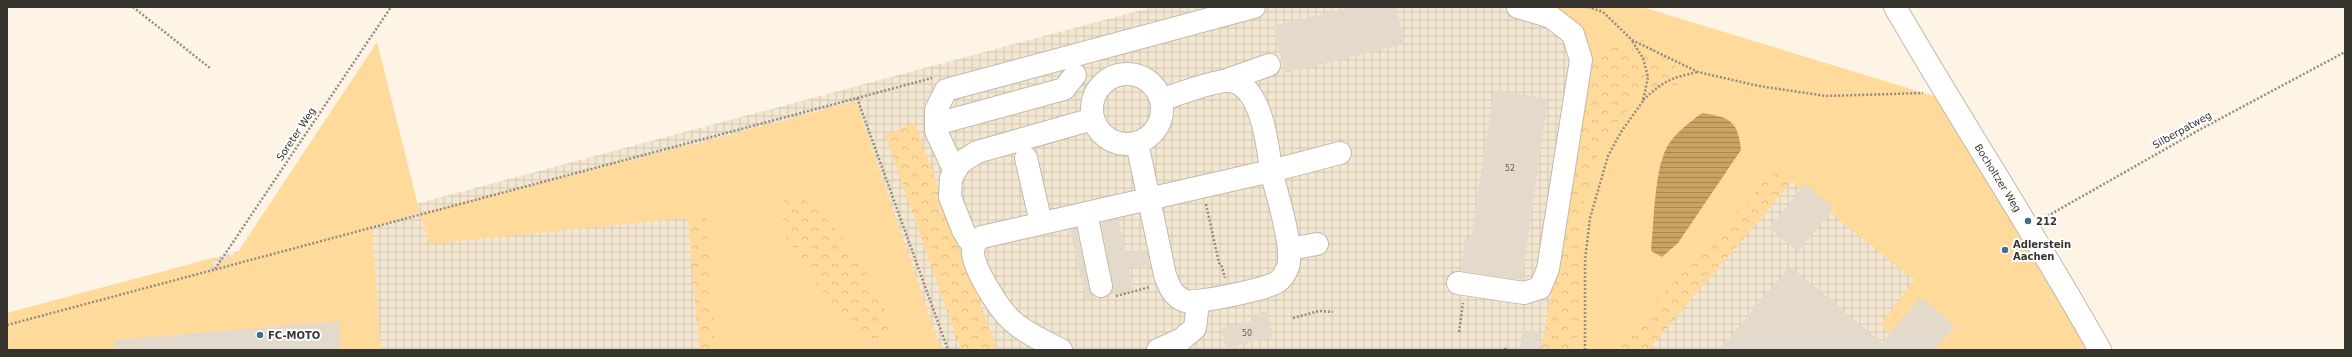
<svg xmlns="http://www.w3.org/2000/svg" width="2352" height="357" viewBox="0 0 2352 357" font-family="'DejaVu Sans',sans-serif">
<defs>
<pattern id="industrial-grid" width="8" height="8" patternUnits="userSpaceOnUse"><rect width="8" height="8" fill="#f4e7d2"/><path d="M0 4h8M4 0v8" fill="none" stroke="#d2c7b5"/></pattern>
<pattern id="forest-crowns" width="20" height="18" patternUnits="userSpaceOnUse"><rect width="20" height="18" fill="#ffda9a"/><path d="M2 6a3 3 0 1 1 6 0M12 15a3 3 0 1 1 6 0" fill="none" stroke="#dbbc85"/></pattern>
<pattern id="water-rules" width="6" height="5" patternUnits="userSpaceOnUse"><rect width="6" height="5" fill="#c9a461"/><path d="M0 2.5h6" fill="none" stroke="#a48650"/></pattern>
</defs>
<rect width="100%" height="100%" fill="#fdf4e5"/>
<path fill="url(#industrial-grid)" d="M1153 7H1541L2061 350H7V313Z"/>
<g fill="#ffda9a" fill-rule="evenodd">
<path d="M1536 7H1642L1944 99 2100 350H1892L1898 338 1880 325 1914 280 1776 169 1664 293 1619 350H1576C1586 284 1570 204 1604 143 1614 125 1629 108 1641 91L1678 85 1676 65 1638 37 1633 50 1610 45 1588 57ZM1702 113 1731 166 1700 209 1678 243 1656 201 1659 165 1669 143 1685 125Z"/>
<path d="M377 42 420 213 719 138 856 101 941 350H716L706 216 429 244 420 213 372 227 381 350H7V313L217 257 206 273 238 252ZM782 214 853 252 877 293 889 320 830 303 785 236Z"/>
</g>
<g fill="url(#forest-crowns)">
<path d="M1638 37 1676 65 1678 85 1641 91C1629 108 1614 125 1604 143 1570 205 1586 284 1576 350H1541L1562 234 1588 57 1610 45 1633 49Z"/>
<path d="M915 123 997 350H961L885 135Z"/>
<path d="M1776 169 1792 182 1648 350H1619L1664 293Z"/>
<path d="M786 196C791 197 797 197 801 199 832 212 879 288 889 319 891 325 890 332 890 338H872L854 329 830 303 785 236 782 214 783 203Z"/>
<path d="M706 216 716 350H699L688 218Z"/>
</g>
<path fill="url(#water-rules)" d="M1702 113C1730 117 1738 121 1741 150L1678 243 1662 257 1651 251C1654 223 1654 164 1670 142 1679 130 1690 122 1702 113Z"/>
<g fill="#e3dacb">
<path d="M1352 7H1396L1405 44 1285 73 1273 26Z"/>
<path d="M1494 90 1548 99 1522 280 1461 271 1465 238H1471Z"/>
<path d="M1805 184 1834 208 1798 252 1769 228Z"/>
<path d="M1118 219 1126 253 1146 249 1149 264 1129 268 1134 289 1109 295 1113 283 1101 223Z"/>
<path d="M1076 228 1089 289 1092 295 1097 298 1086 300 1070 230Z"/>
<path d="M1790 266 1882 343 1920 297 1955 326 1934 350H1719Z"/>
<path d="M1267 311 1273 337 1226 348 1221 328 1253 321 1251 315Z"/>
<path d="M339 321 341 350H115L114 340Z"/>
<path d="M1523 330 1540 332 1537 350 1520 349Z"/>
</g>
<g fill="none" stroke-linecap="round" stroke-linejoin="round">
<defs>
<g id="minor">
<path d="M1895 7C1962 123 2035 234 2100 350"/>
<circle cx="1127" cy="109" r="35"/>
<path d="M1224 81 1269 65"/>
<path d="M1161 100C1179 94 1209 82 1226 81 1261 79 1268 145 1271 171L1340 153"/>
<path d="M936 124 1064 89 1075 75"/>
<path d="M1026 158 1041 223"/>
<path d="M954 170 936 131V110L946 90 1254 7"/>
<path d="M1086 213 1101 286"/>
<path d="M975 244 968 239 963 230 950 197 951 178 960 163 977 152 1093 119"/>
<path d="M1289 249 1317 244"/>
<path d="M1458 283 1524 293 1540 288 1548 269 1581 60 1573 34 1551 17 1518 7"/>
<path d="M1061 350C1044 341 1025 333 1011 320 999 309 973 268 973 252 973 248 975 244 977 240L982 237C1078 215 1175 193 1271 171 1277 194 1294 247 1288 267 1286 272 1282 279 1277 282 1267 289 1196 304 1185 301 1173 297 1169 286 1165 275L1137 143"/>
<path d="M1158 350 1182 339 1195 328 1198 302"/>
</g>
</defs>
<use href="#minor" stroke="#c1b9aa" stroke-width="24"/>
<g stroke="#928c82" stroke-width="2.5" stroke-dasharray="2 2" stroke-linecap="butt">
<path d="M133 7 210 68"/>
<path d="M1588 7 1603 12 1632 40 1698 72 1759 86 1826 96 1923 93"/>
<path d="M857 98 948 350"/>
<path d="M1643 100C1664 81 1670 78 1698 72"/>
<path d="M1206 204 1219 263 1221 264 1225 278"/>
<path d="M2044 218 2199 130 2345 52"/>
<path d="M215 269 391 7"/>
<path d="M1116 296 1150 287"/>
<path d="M1293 318 1319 311 1333 312"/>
<path d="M7 325 932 78"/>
<path d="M1459 332 1463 303"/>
<path d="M1505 350 1506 346"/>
<path d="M1585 350V260L1590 218 1608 156 1621 132 1643 101 1648 77 1643 58 1632 41"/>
</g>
<use href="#minor" stroke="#fff" stroke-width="22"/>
</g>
<g fill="#3a728d" stroke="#fff" stroke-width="1.5">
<circle cx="2028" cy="221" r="4"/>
<circle cx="2005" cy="250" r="4"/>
<circle cx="260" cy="335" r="4"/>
</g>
<g text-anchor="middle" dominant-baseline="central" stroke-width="4" stroke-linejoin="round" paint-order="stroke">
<g font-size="8" fill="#625e55">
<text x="1510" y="168">52</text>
<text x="1247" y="333">50</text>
</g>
<g font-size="10" fill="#37342e" stroke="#fff">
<text transform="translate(2182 130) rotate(-29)">Silberpatweg</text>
<text transform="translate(296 134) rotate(-56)">Soreter Weg</text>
<text transform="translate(1998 178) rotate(58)">Bocholtzer Weg</text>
</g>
<g font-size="10" font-weight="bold" fill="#37342e" stroke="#fff" text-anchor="start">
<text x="2036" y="221">212</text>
<text x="2013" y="244">Adlerstein<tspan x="2013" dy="12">Aachen</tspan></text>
<text x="268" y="335">FC-MOTO</text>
</g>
</g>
<rect width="2352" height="357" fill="none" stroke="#37342e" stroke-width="16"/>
</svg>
